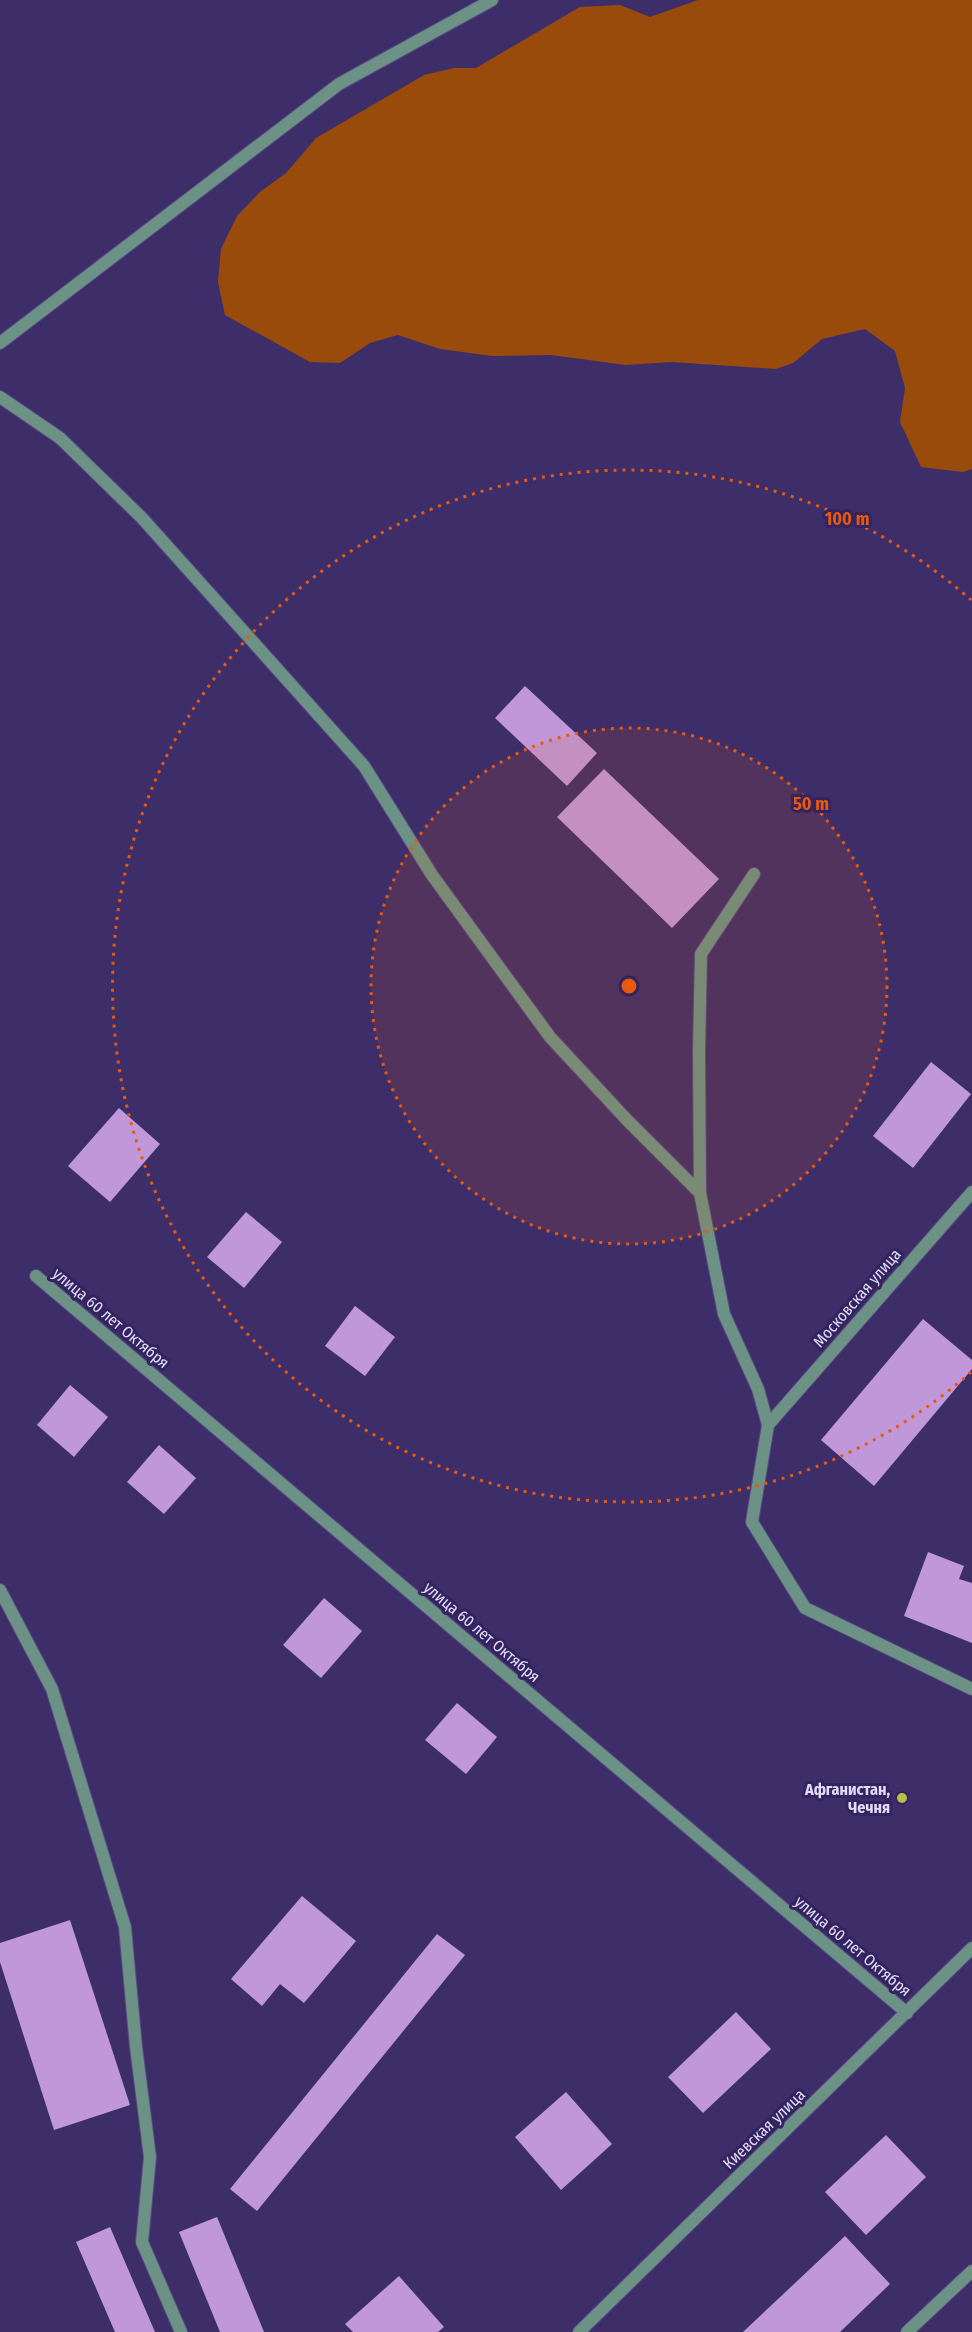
<svg xmlns="http://www.w3.org/2000/svg" width="972" height="2332" viewBox="0 0 972 2332" font-family="'Fira Sans Condensed',sans-serif">
<rect width="100%" height="100%" fill="#3d2e6a"/>
<path fill="#994b0b" d="M698 0H972V469L963 472 921 467 900 422 905 388 895 351 865 329 822 339 793 363 776 369 672 362 626 365 551 355 492 356 440 349 398 335 370 343 340 363 310 362 225 315 218 282 221 249 237 216 260 192 286 173 316 138 424 75 454 68H476L580 7 620 5 650 17Z"/>
<g fill="#c098d9">
<path d="M525 686 597 753 567 786 495 718Z"/>
<path d="M604 769 719 879 672 928 557 817Z"/>
<path d="M931 1062 971 1094 913 1168 873 1136Z"/>
<path d="M119 1108 160 1144 110 1202 68 1166Z"/>
<path d="M246 1212 282 1242 244 1288 207 1257Z"/>
<path d="M355 1306 395 1337 365 1376 325 1346Z"/>
<path d="M923 1319 972 1360V1369L874 1486 821 1440Z"/>
<path d="M70 1385 108 1417 74 1457 37 1425Z"/>
<path d="M159 1445 196 1478 164 1514 127 1482Z"/>
<path d="M928 1552 964 1566 959 1579 972 1583V1643L904 1616Z"/>
<path d="M324 1598 362 1631 321 1678 283 1645Z"/>
<path d="M457 1703 497 1737 466 1774 425 1740Z"/>
<path d="M302 1896 356 1941 304 2003 280 1984 262 2006 231 1979Z"/>
<path d="M70 1920 130 2105 54 2130 0 1962V1943Z"/>
<path d="M437 1934 465 1955 257 2211 230 2189Z"/>
<path d="M736 2012 771 2049 703 2113 668 2077Z"/>
<path d="M566 2092 612 2144 561 2190 515 2137Z"/>
<path d="M886 2135 926 2177 866 2235 825 2192Z"/>
<path d="M217 2217 264 2332H220L179 2232Z"/>
<path d="M110 2227 155 2332H115L76 2242Z"/>
<path d="M845 2236 890 2284 840 2332H743Z"/>
<path d="M399 2276 444 2327 438 2332H353L345 2324Z"/>
</g>
<g fill="none" stroke-linecap="round" stroke-linejoin="round">
<defs>
<g id="lane">
<path d="M0 397 60 438 142 518 364 766 432 875 550 1037 627 1120 700 1193"/>
<path d="M754 874 701 954 699 1051 700 1193 724 1314 758 1389 768 1425"/>
</g>
<g id="street">
<path d="M0 343 339 84 492 0"/>
<path d="M972 1192 768 1425 752 1522 805 1608 972 1689"/>
<path d="M36 1276 907 2013"/>
<path d="M0 1590 52 1689 125 1927 136 2047 150 2157 142 2242 181 2332"/>
<path d="M579 2332 972 1948"/>
<path d="M907 2332 972 2271"/>
</g>
</defs>
<use href="#lane" stroke="#574a81" stroke-width="14"/>
<use href="#street" stroke="#574a81" stroke-width="14"/>
<use href="#lane" stroke="#6c9285" stroke-width="12"/>
<use href="#street" stroke="#6c9285" stroke-width="12"/>
</g>
<circle cx="629" cy="986" r="258" fill="#e8590c" fill-opacity=".12"/>
<g fill="none" stroke="#e8590c" stroke-width="3" stroke-dasharray="3 6">
<circle cx="629" cy="986" r="258"/>
<path d="M971 1372A516 516 0 1 1 971 600"/>
</g>
<circle fill="#bac045" stroke="#33235f" stroke-width="2" cx="902" cy="1798" r="6"/>
<g text-anchor="middle" dominant-baseline="central" stroke-width="6" stroke-linejoin="round" paint-order="stroke">
<g font-size="16" fill="#e0dcf9" stroke="#33235f">
<text transform="translate(857 1298) rotate(-49)">Московская улица</text>
<text transform="translate(111 1318) rotate(40)">улица 60 лет Октября</text>
<text transform="translate(482 1632) rotate(40)">улица 60 лет Октября</text>
<text transform="translate(853 1946) rotate(40)">улица 60 лет Октября</text>
<text transform="translate(764 2129) rotate(-44)">Киевская улица</text>
</g>
<g font-size="16" font-weight="bold" fill="#e0dcf9" stroke="#33235f" text-anchor="end">
<text x="890" y="1789">Афганистан,<tspan x="890" dy="18">Чечня</tspan></text>
</g>
</g>
<circle cx="629" cy="986" r="9" fill="#e8590c" stroke="#33235f" stroke-width="3"/>
<g font-size="18" text-anchor="middle" font-weight="bold" fill="#e8590c" stroke="#33235f" stroke-width="6" stroke-linejoin="round" paint-order="stroke">
<text x="847" y="525">100 m</text>
<text x="811" y="810">50 m</text>
</g>
</svg>
